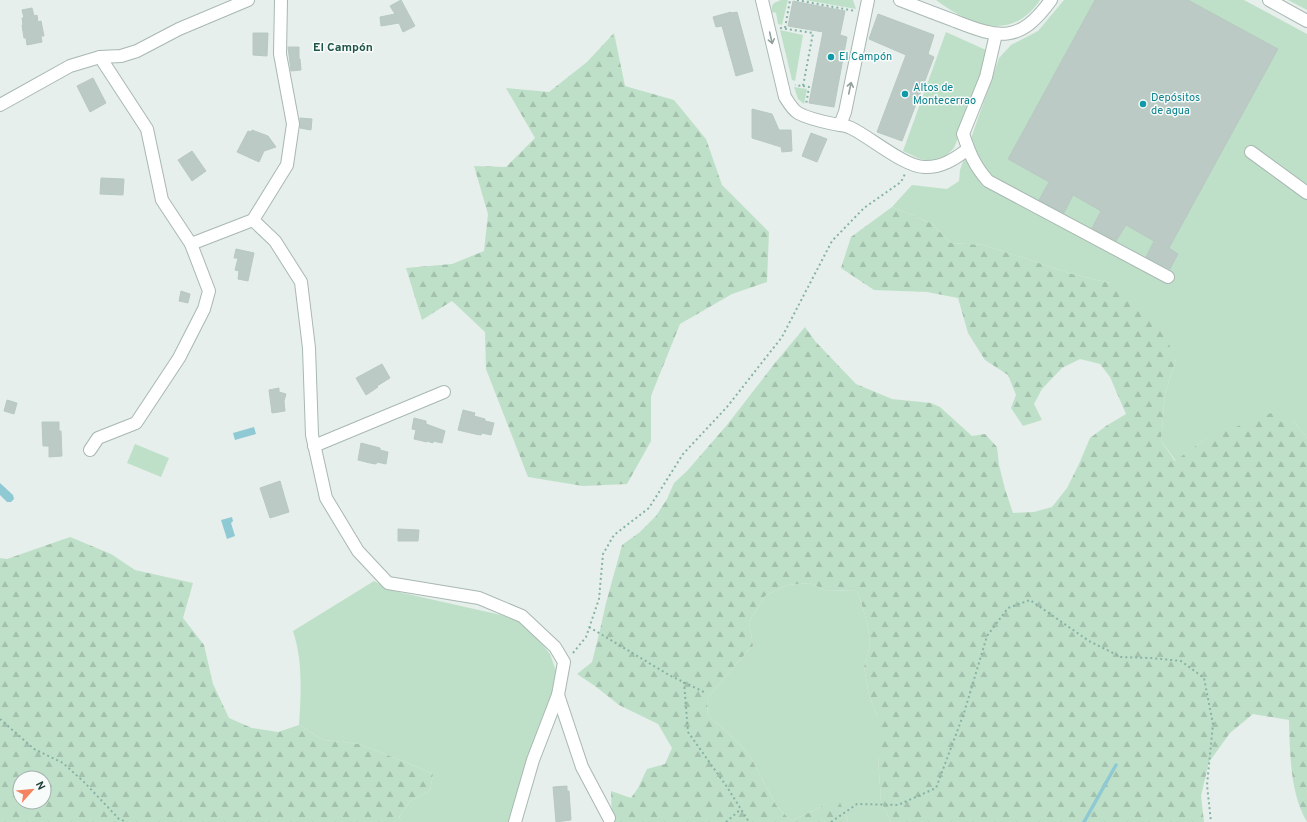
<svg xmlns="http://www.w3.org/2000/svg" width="1307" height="822" viewBox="0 0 1307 822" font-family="Overpass,sans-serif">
<defs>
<pattern id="forest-firs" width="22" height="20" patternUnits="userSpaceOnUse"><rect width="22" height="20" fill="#bfe0c8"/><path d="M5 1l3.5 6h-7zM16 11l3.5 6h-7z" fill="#a4c1ad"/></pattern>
</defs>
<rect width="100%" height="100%" fill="#e6efeb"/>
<g fill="#bfe0c8">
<path d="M781 0H788L782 25 778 24 776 13 772 12V6L774 3Z"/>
<path d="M805 0H853L856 9Z"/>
<path d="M936 0H1040C1011 43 970 25 936 0Z"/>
<path d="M1064 0H1244L1307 34V438L1293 420 1205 439 1176 461 1161 441 1165 394 1176 359 1110 283 1072 274 984 245 951 243 931 223 892 207 912 185 947 189 959 181 960 170 999 58 1011 45 1038 31Z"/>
<path d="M1288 0H1307V10Z"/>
<path d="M780 30 803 35 795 81 792 80Z"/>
<path d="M946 32 986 50 980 83 954 148 946 156 929 161 920 159 903 151Z"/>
<path d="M794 87 807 89 804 104 798 99Z"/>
<path d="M135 444 169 458 161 477 127 463Z"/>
<path d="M374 581 394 591 515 618 534 634 550 654 556 671 554 687 512 822H401L399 817 410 801 430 791 433 774 405 762 359 744 323 740 299 725C301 693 303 661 293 631Z"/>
<path d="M810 583 825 590 857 591 861 602 868 626 870 646 864 667 869 695 878 718V756L881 802 891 822H846L848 820 837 797 819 808 791 821 776 805 751 758 743 748 729 734 708 716 707 698C723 681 736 662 753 646L749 622 765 596 787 585Z"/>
</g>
<g fill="url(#forest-firs)" fill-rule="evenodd">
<path d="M614 33 625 86 674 100 706 139 722 185 769 232 767 282 732 294 680 324 651 396V441L627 484 583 486 528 477 486 369 485 332 452 301 422 320 406 268 452 264 484 251 488 214 474 166 506 167 535 138 506 88 549 92 587 62Z"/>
<path d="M892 207 931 223 951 243 984 245 1072 274 1110 283 1140 301 1162 330 1176 359 1165 394 1161 441 1175 461 1205 439 1271 413 1293 420 1307 438V822C1290 794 1290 753 1289 720L1253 714 1230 733 1209 762 1201 796 1204 822H891L881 802 878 756V718L869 695 864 667 870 646 868 626 861 602 857 591 825 590 810 583 787 585 765 596 749 622 753 646C736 662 723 681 707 698L708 716 729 734 743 748 751 758 776 805 791 821 819 808 837 796 848 820 846 822H612L611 791 631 798 638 788 647 769 665 764 672 748 658 724 619 705 595 686 577 674 592 662 600 630 606 603 622 545 640 532 656 516 667 499 674 483 687 471 727 425 775 363 805 327 815 341 856 384 892 399 931 403 940 407 972 436 985 434 997 447 999 465 1005 489 1013 513 1034 512 1052 507 1067 488 1079 464 1090 438 1106 426 1126 414 1110 377 1100 364 1080 359 1062 368 1042 389 1034 404 1042 420 1023 426 1011 408 1016 395 1008 375 985 360 968 333 958 298 927 292 874 290 841 268 851 237Z"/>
<path d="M70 537 111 554 135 570 193 583 183 618 204 645 213 684 229 718 252 728 278 732 299 725 323 740 359 744 405 762 433 774 430 791 410 801 399 817 401 822H0V558L7 559ZM20 778H44V802H20Z"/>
</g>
<g fill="#8ec9d4">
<path d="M254 427 256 434 235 440 233 433Z"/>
<path d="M0 483 13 495 14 499 11 502H7L0 495Z"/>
<path d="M232 517 233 521 231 523 235 536 227 539 221 520Z"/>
</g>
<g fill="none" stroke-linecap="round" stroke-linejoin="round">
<path stroke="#8ec9d4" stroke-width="3.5" d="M1084 822 1116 765"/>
</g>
<g fill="#bbcac4" stroke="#b8c9c2">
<path d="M401 0 415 26 403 32 399 23 381 26 380 17 395 14 390 6Z"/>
<path d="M1095 0H1188L1278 49 1169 248 1178 254 1170 269 1146 257 1154 241 1126 225 1116 241 1092 228 1101 211 1073 195 1064 213 1039 200 1049 182 1008 159Z"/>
<path d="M793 1 845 11 840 35 847 37 834 107 809 103 823 32 788 26Z"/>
<path d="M32 8 34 16 37 15 38 22 41 21 44 36H41L42 42 27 45 26 38H24L22 25H23L22 18H24L22 10Z"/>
<path d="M731 12V13L737 12 753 71 736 76 722 26 716 27 713 17Z"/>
<path d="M878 14 934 35 928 54 934 57 902 141 877 132 906 55 869 39Z"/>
<path d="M253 33H268L267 56 253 55Z"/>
<path d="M288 47H299V59H300L301 70 291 71Z"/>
<path d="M93 78 106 103 90 112 77 86Z"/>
<path d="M752 109 772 114 779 130H791L792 151 782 152 781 147 752 138Z"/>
<path d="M300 118 312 119 311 130 300 128Z"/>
<path d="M252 130 268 136 276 147 264 151 259 162 237 152 248 131 251 132Z"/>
<path d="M811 133 827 139 817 162 802 156Z"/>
<path d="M192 151 206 171 192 181 178 160Z"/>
<path d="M101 178 124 179 123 195 100 194Z"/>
<path d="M236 249 254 253 248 281 238 279 239 271 235 270 238 258H234Z"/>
<path d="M181 291 190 294 188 303 179 301Z"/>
<path d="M382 364 390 378 377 386 378 387 366 395 356 378Z"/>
<path d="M279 388V392L286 394 284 401 285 411 272 413 269 390Z"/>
<path d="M7 400 17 403 14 414 4 411Z"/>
<path d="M463 410 475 413 474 416 485 419V421L494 423 491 435 482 433 481 435 475 434 458 430Z"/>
<path d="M414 418 426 421V424L445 431 442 443 433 441V443L427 441V442L414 439 416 430 412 429Z"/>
<path d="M42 422H59V431H61L62 456 49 457V446H43Z"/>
<path d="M361 443 380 448V450L388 452 386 464 377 462 376 464 370 463 358 460Z"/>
<path d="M280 481 289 512 270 518 260 488Z"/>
<path d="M398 529 419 530 418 541H398Z"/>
<path d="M567 786V791H569L571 820 556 822 553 787Z"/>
</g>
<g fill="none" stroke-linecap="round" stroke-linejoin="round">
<defs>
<g id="minor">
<path d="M762 0 785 97C789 103 792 109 798 113 807 118 824 122 834 124 839 125 846 125 851 128 870 137 905 167 924 167 941 168 955 159 968 149"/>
<path d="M900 0C918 7 936 14 955 21 1000 39 1020 43 1051 0"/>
<path d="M1269 0 1307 21"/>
<path d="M996 34 986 77 963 134C970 154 974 165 988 181L1168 277"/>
<path d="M100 57 147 129 162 200 191 244 253 220 287 165 293 124 280 54 281 0"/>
<path d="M0 105 70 66 100 57 121 56 137 51 179 29 248 0"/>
<path d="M840 125 845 112 868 0"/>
<path d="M1251 152 1307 193"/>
<path d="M253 220 275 241 301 282 309 348 312 435 326 498 358 551 388 583 479 598 522 616 555 647 564 662 558 695 533 760 515 822"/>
<path d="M314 446 444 392"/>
<path d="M90 450 98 438 136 423 179 358 204 309 209 291 191 244"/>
<path d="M558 695 582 767 609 818"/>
</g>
</defs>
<use href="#minor" stroke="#a8b8b2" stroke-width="14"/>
<g stroke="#86b3a5" stroke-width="2" stroke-dasharray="2 3" stroke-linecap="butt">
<path d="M797 0 855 11"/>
<path d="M780 28 813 33 803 86 795 85"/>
<path d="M785 28 790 0"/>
<path d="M803 86 809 87 806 105"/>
<path d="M589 627 669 675 706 693"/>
<path d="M573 653 586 637 599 599 603 554 614 535 649 508 683 454 727 407 782 337 832 241 864 208 901 182 905 174"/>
<path d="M684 682 688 732 727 787 749 822"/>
<path d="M0 719 34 749 63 763 85 783 119 819 127 822"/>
<path d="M726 822 741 809"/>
<path d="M831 822 857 804 898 805 936 788 964 713 987 636 1008 608 1030 600 1089 641 1121 657 1151 658 1181 661 1204 678 1213 724 1207 785 1211 822"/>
</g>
<use href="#minor" stroke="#fff" stroke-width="12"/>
</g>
<defs><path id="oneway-shaft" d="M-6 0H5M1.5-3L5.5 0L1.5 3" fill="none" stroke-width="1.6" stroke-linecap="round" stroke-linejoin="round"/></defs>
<g stroke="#92a09c">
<use href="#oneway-shaft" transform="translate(771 38) rotate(77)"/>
<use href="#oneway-shaft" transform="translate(850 88) rotate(-78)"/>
</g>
<g fill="#0f9aa8" stroke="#f7fbf9" stroke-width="1.5">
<circle cx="831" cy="57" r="4"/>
<circle cx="905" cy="94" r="4"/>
<circle cx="1143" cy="104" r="4"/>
</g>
<g text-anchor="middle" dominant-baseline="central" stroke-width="3" stroke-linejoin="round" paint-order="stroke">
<g font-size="11" fill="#0d838f" stroke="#f7fbf9" text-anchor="start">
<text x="839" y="57">El Campón</text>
<text x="913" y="88">Altos de<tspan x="913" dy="13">Montecerrao</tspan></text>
<text x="1151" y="98">Depósitos<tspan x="1151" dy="13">de agua</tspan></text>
</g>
<g font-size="12" font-weight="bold" fill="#1f5548" stroke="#f7fbf9">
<text x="343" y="48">El Campón</text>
</g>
</g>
<g transform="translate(32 790) rotate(63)"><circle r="19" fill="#f7fbf9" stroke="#a3b1ad"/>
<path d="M0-3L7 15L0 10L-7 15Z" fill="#f4845f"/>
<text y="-6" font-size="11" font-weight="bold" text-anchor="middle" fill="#24423a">N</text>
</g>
</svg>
